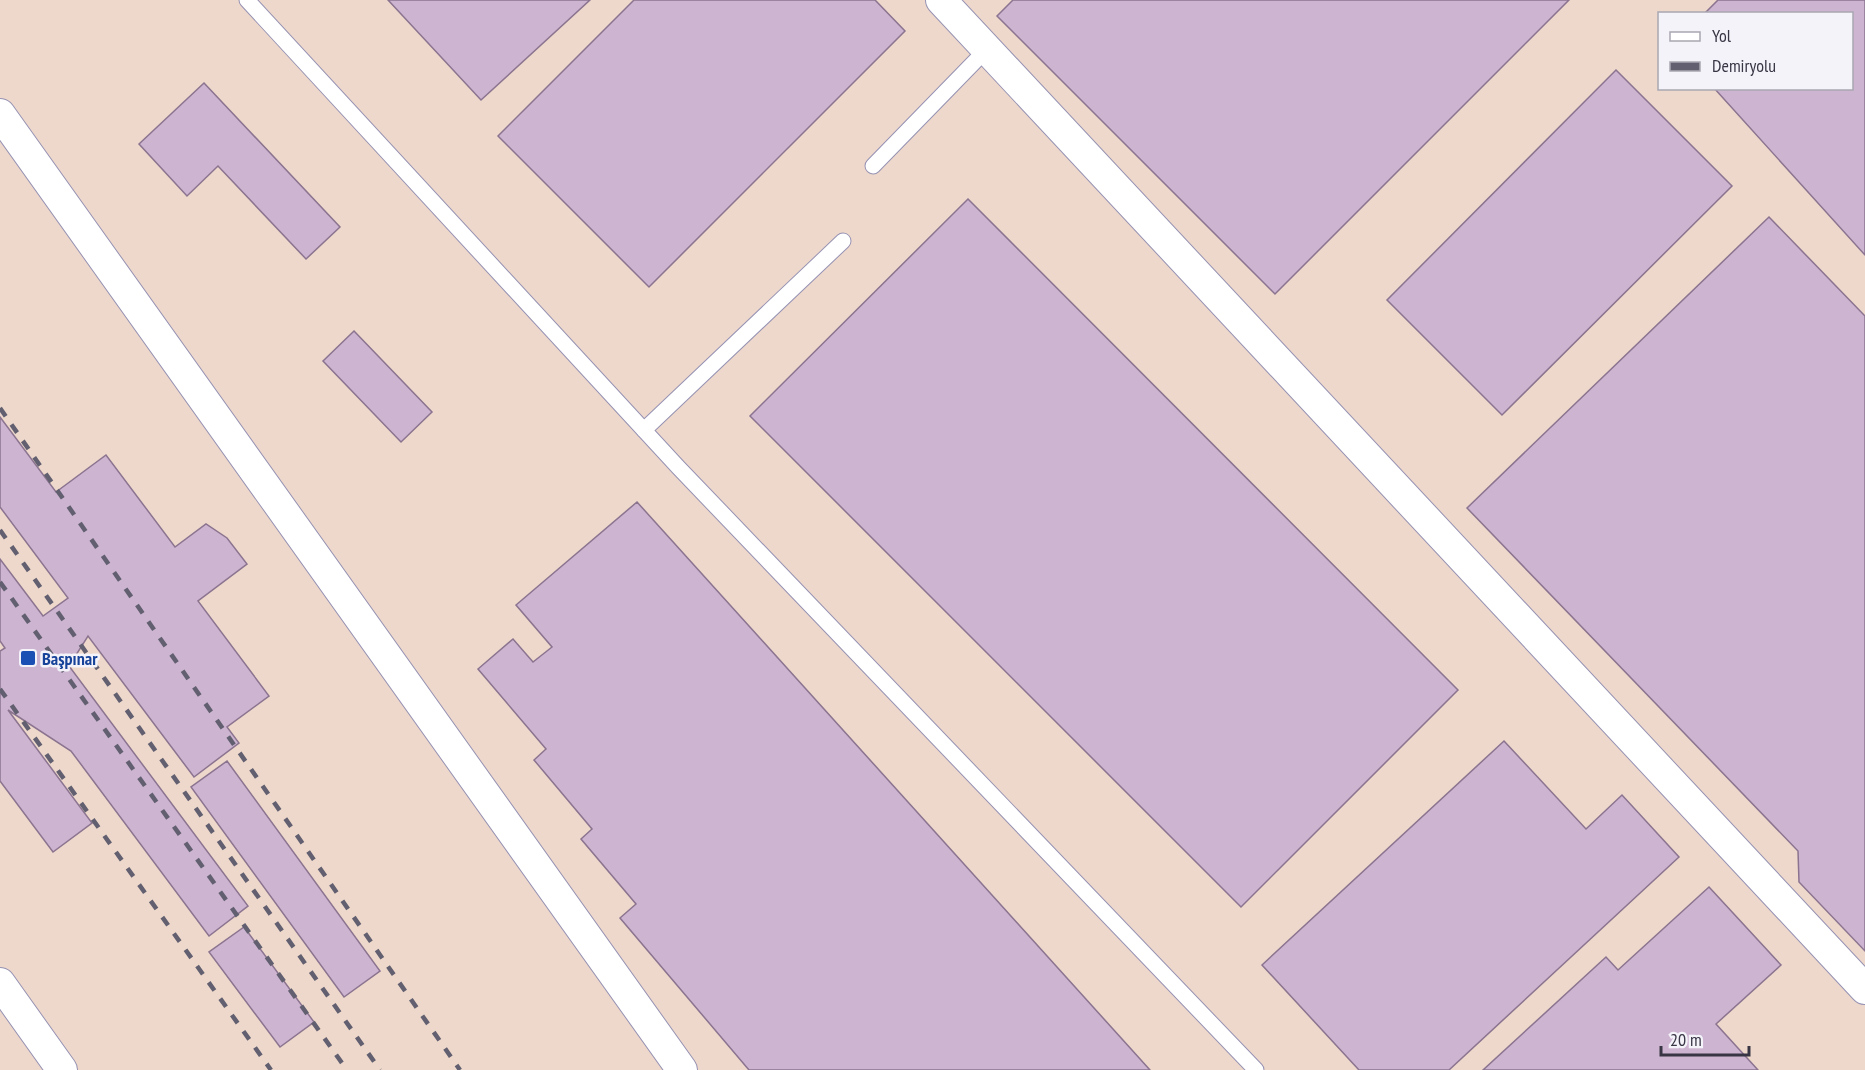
<svg xmlns="http://www.w3.org/2000/svg" width="1865" height="1070" viewBox="0 0 1865 1070" font-family="'PT Sans Narrow',sans-serif">
<rect width="100%" height="100%" fill="#e6e4f9"/>
<path fill="#eed8cb" fill-rule="evenodd" d="M0 0H1865V1070H0ZM1660 14H1852V88H1660Z"/>
<g fill="#cdb4d1" stroke="#8b748f" stroke-width="1.5">
<path d="M388 0H590L481 100Z"/>
<path d="M634 0H875L905 31 649 287 498 136Z"/>
<path d="M1013 0H1569L1275 294 997 16Z"/>
<path d="M1718 0H1865V255L1714 88H1852V14H1704Z"/>
<path d="M1616 70 1732 186 1502 415 1387 300Z"/>
<path d="M204 83 340 227 306 259 218 166 187 196 139 144Z"/>
<path d="M968 199 1458 690 1241 907 750 416Z"/>
<path d="M1769 217 1865 316V951L1799 882 1798 851 1467 508Z"/>
<path d="M354 331 432 412 401 442 323 361Z"/>
<path d="M0 417 56 492 106 455 175 547 206 524 227 538 247 564 198 601 269 696 227 727 239 743 194 777 88 636 69 666 248 906 209 936 71 751 8 710 92 823 53 852 0 781V651L5 648 0 641V559L43 616 68 598 0 507Z"/>
<path d="M637 502 1150 1070H749L620 918 636 904 581 839 592 829 534 760 546 749 478 669 513 639 533 662 552 647 516 605Z"/>
<path d="M1504 741 1586 829 1622 795 1679 857 1449 1070H1359L1262 965Z"/>
<path d="M227 761 380 971 344 997 191 787Z"/>
<path d="M1709 887 1781 965 1716 1024 1758 1070H1483L1606 957 1618 970Z"/>
<path d="M244 927 314 1022 280 1047 209 952Z"/>
</g>
<g fill="none" stroke-linecap="round" stroke-linejoin="round">
<defs>
<g id="lane">
<path d="M247 0 678 467 1256 1070"/>
<path d="M873 166 987 49"/>
<path d="M644 430 843 241"/>
</g>
<g id="street">
<path d="M941 0 1865 989"/>
<path d="M0 114 682 1070"/>
<path d="M0 983 62 1070"/>
</g>
</defs>
<use href="#lane" stroke="#9692b3" stroke-width="17"/>
<use href="#street" stroke="#9692b3" stroke-width="32"/>
<use href="#lane" stroke="#fff" stroke-width="15"/>
<use href="#street" stroke="#fff" stroke-width="30"/>
<g stroke="#626070" stroke-width="4.5" stroke-dasharray="10 10" stroke-linecap="butt">
<path d="M0 408 460 1070"/>
<path d="M0 530 380 1070"/>
<path d="M0 582 347 1070"/>
<path d="M0 689 271 1070"/>
</g>
</g>
<rect fill="#1a4fb4" stroke="#f4f3fa" stroke-width="2" x="20" y="650" width="16" height="16" rx="3"/>
<g text-anchor="middle" dominant-baseline="central" stroke-width="5" stroke-linejoin="round" paint-order="stroke">
<g font-size="18" font-weight="bold" fill="#164399" stroke="#f4f3fa" text-anchor="start">
<text x="42" y="658">Başpınar</text>
</g>
</g>
<rect x="1658" y="12" width="195" height="78" fill="#f4f3fa" stroke="#a9a7b1" stroke-width="1.5"/>
<rect x="1670" y="32" width="30" height="9" fill="#ffffff" stroke="#a9a7b1" stroke-width="1.5"/>
<text x="1712" y="42" font-size="18" fill="#383644">Yol</text>
<rect x="1670" y="62" width="30" height="9" fill="#626070" stroke="#a9a7b1" stroke-width="1.5"/>
<text x="1712" y="72" font-size="18" fill="#383644">Demiryolu</text>
<path d="M1661 1046v9h88v-9" fill="none" stroke="#383644" stroke-width="3"/>
<text x="1670" y="1046" font-size="18" fill="#383644" stroke="#f4f3fa" stroke-width="4.5" paint-order="stroke">20 m</text>
</svg>
